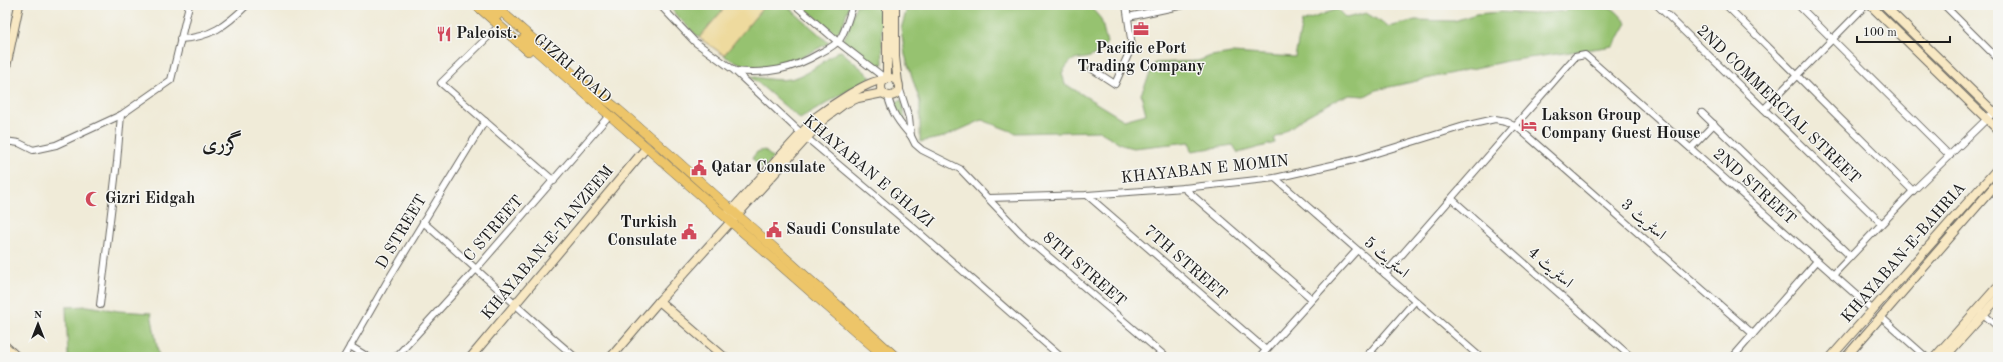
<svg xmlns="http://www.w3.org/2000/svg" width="2003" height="362" viewBox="0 0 2003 362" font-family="'Old Standard TT',Amiri,serif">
<rect width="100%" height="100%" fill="#f6f6f2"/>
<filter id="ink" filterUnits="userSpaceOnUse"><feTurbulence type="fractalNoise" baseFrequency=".025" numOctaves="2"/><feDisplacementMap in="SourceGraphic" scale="8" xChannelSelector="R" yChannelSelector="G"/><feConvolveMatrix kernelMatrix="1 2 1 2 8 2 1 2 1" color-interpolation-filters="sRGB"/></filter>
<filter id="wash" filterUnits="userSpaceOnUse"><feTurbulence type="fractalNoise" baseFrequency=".012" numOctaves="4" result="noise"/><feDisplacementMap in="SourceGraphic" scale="16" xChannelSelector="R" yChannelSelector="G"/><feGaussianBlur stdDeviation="0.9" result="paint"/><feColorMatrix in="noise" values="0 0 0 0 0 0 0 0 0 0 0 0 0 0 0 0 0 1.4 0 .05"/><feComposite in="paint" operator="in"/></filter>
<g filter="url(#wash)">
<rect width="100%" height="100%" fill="#f0ebd8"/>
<g fill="#96c270" stroke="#596f46">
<path d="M669 5H727L699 38 675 14Z"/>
<path d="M765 5H786L829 43C789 63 770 80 726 57L724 55Z"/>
<path d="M801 5H849L843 25 836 34Z"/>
<path d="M856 5H881L883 63 878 71 842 41 847 33Z"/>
<path d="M908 5H1089L1101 19 1107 43C1103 47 1096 56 1090 57 1073 62 1074 54 1062 73L1065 84 1124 120 1146 114 1141 94 1155 63 1198 61 1211 56 1232 53 1295 57 1302 22 1337 9 1346 18 1366 13 1389 27 1415 20 1454 21 1476 14 1501 12 1532 14 1566 11 1571 5 1593 8 1596 5C1613 5 1616 11 1627 23L1614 46 1507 61 1376 90 1365 96 1350 95 1338 99 1308 115 1274 139 1275 143 1238 153 1233 145 1192 151 1190 142 1133 148 1125 146 1099 131 1016 133 982 120 944 137 920 142V102L905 55 901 29Z"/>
<path d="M841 51 871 77 800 119 750 76C796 85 800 78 837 52Z"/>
<path d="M902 100 906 126 891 104Z"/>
<path d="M764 150 773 158 763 169 752 158 757 152Z"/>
<path d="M88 306 119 311 151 313 159 357H68L66 307Z"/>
</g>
<path fill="#eeda9e" stroke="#857b5d" d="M727 5H765L724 55 699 38Z"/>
</g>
<g filter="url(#ink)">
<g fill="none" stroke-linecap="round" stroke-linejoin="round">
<defs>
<g id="street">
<path d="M660 5 695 42 735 71 801 133 915 229 1061 357"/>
<path d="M795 5 838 42 886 79"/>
<path d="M1657 5 1881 223"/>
<path d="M1726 5 1913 191"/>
<path d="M1798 5 1950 156"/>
<path d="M1944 5 1998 59"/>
<path d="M1128 17 1184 5"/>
<path d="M499 26 441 83 554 181"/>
<path d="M180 39C210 38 227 25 247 5"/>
<path d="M1092 69 1115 84 1132 46 1126 5"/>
<path d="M735 71C766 74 792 70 820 53 826 50 835 46 840 39 846 30 849 16 853 5"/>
<path d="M899 87 909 118 911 136 915 144 922 150 960 169 1021 233 1166 357"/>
<path d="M888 96C891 112 900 124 911 136"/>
<path d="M1764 109 1866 5"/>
<path d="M1702 113 1850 256"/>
<path d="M5 141 19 143 33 150 56 145 121 115 171 80 189 5"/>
<path d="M1691 148 1714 124"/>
<path d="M1275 178 1480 357"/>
<path d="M1184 188 1312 299"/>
<path d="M1087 195 1266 350"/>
<path d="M989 198 1087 195 1184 188 1275 178 1354 160 1464 126 1495 119 1506 121 1516 126 1753 334"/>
<path d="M1452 199 1631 357"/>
<path d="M423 222C474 266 523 313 575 357"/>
<path d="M1385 274 1575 57 1585 55 1873 310"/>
<path d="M1833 275 1913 191 1998 108"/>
<path d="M100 305 117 162 121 115"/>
<path d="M1981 312 1998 327"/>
<path d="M1881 317 1926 357"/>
<path d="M350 346 368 357"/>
<path d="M1370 352 1377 357"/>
<path d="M344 357 388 280 485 121"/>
<path d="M396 357 477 268 607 118 611 117"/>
<path d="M1260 357 1357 250"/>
<path d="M1366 357 1415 301"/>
<path d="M1733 357 1817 261"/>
</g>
<g id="secondary">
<path d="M887 5V78"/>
<path d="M895 5V57L898 83"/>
<path d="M1870 5 1998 130"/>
<path d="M1884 5 1998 116"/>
<path d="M5 72 19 5"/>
<circle cx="890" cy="87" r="9"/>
<path d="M728 214 816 117C828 108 870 78 885 80"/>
<path d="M659 301 724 357"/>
<path d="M5 346 17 357"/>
<path d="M5 354 8 357"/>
<path d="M471 357 646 148"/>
<path d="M611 357 659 301 824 119 844 104 858 98 883 93"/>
<path d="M1831 357 1998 168"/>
<path d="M1846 357 1998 182"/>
<path d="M1935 357 1998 286"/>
<path d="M1945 357 1998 298"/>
</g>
<g id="primary">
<path d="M476 5 528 51"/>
<path d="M485 5 497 16"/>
<path d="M494 5 580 80 614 106 658 144 896 357"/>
<path d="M523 39 885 357"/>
</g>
</defs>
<use href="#street" stroke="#66645e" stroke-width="8"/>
<use href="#secondary" stroke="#66645e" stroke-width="10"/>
<use href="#primary" stroke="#66645e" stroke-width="10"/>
<use href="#street" stroke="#fff" stroke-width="6"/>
<use href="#secondary" stroke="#f8e8c3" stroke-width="8"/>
<use href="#primary" stroke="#edc569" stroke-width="9"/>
</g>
</g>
<defs>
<symbol id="office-bare" viewBox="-9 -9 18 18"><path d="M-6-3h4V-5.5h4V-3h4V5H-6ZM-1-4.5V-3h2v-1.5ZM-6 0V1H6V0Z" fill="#d1495b" stroke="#f6f6f2" stroke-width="2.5" paint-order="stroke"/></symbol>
<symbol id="restaurant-bare" viewBox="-9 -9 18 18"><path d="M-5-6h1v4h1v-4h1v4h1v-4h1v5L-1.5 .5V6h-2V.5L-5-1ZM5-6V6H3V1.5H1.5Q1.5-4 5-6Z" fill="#d1495b" stroke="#f6f6f2" stroke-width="2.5" paint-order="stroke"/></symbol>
<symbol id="hotel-bare" viewBox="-9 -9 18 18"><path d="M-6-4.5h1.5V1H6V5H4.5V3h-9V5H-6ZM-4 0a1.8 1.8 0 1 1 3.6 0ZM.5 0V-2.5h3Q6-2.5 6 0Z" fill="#d1495b" stroke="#f6f6f2" stroke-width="2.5" paint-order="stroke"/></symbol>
<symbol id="civic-bare" viewBox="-9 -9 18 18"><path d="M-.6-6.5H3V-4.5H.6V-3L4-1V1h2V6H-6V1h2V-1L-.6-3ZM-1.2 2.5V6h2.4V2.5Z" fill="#d1495b" stroke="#f6f6f2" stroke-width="2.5" paint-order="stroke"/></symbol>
<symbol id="mosque-bare" viewBox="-9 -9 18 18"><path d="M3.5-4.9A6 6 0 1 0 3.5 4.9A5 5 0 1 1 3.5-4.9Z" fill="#d1495b" stroke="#f6f6f2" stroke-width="2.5" paint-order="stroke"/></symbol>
</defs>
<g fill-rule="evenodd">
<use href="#office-bare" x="1130" y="18" width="22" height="22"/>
<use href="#restaurant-bare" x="433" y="23" width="22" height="22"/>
<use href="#hotel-bare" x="1518" y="114" width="22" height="22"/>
<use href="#civic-bare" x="688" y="157" width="22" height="22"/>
<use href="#mosque-bare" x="82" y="188" width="22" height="22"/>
<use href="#civic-bare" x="763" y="219" width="22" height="22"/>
<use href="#civic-bare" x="678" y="221" width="22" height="22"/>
</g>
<g text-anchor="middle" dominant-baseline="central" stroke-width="3" stroke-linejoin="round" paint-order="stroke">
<g font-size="16" font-weight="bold" fill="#1c1c1c" stroke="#f6f6f2" text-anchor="start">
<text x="456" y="34">Paleoist.</text>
<text x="1141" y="49" text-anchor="middle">Pacific ePort<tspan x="1141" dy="18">Trading Company</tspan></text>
<text x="1541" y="116">Lakson Group<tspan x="1541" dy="18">Company Guest House</tspan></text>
<text x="711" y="168">Qatar Consulate</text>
<text x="105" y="199">Gizri Eidgah</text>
<text x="677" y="223" text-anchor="end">Turkish<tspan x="677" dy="18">Consulate</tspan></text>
<text x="786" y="230">Saudi Consulate</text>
</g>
<g font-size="16" fill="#1c1c1c" stroke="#f6f6f2">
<text transform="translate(572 69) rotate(41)">GIZRI ROAD</text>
<text transform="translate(1778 105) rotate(44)">2ND COMMERCIAL STREET</text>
<text transform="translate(1205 170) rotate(-6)">KHAYABAN E MOMIN</text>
<text transform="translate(868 172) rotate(40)">KHAYABAN E GHAZI</text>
<text transform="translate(1754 187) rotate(42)">2ND STREET</text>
<text transform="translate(1643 220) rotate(41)">اسٹریٹ 3</text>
<text transform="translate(494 229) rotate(-49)">C STREET</text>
<text transform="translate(402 232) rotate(-59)">D STREET</text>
<text transform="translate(548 243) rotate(-50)">KHAYABAN-E-TANZEEM</text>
<text transform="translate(1904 253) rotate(-49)">KHAYABAN-E-BAHRIA</text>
<text transform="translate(1386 258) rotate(41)">اسٹریٹ 5</text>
<text transform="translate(1185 263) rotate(41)">7TH STREET</text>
<text transform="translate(1550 268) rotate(41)">اسٹریٹ 4</text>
<text transform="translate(1084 270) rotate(41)">8TH STREET</text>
</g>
<g font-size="20" font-weight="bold" fill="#1c1c1c" stroke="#f6f6f2">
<text x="222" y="145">گزری</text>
</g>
</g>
<rect width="2003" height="362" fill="none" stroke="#f6f6f2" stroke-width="20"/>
<g transform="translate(38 324)" stroke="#f6f6f2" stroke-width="3" paint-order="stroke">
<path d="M0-3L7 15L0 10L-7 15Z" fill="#1c1c1c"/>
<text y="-6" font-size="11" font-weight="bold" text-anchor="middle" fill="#1c1c1c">N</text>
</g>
<path d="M1857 36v6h93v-6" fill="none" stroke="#1c1c1c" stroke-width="2"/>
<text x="1863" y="36" font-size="12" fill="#1c1c1c" stroke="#f6f6f2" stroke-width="3" paint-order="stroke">100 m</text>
</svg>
